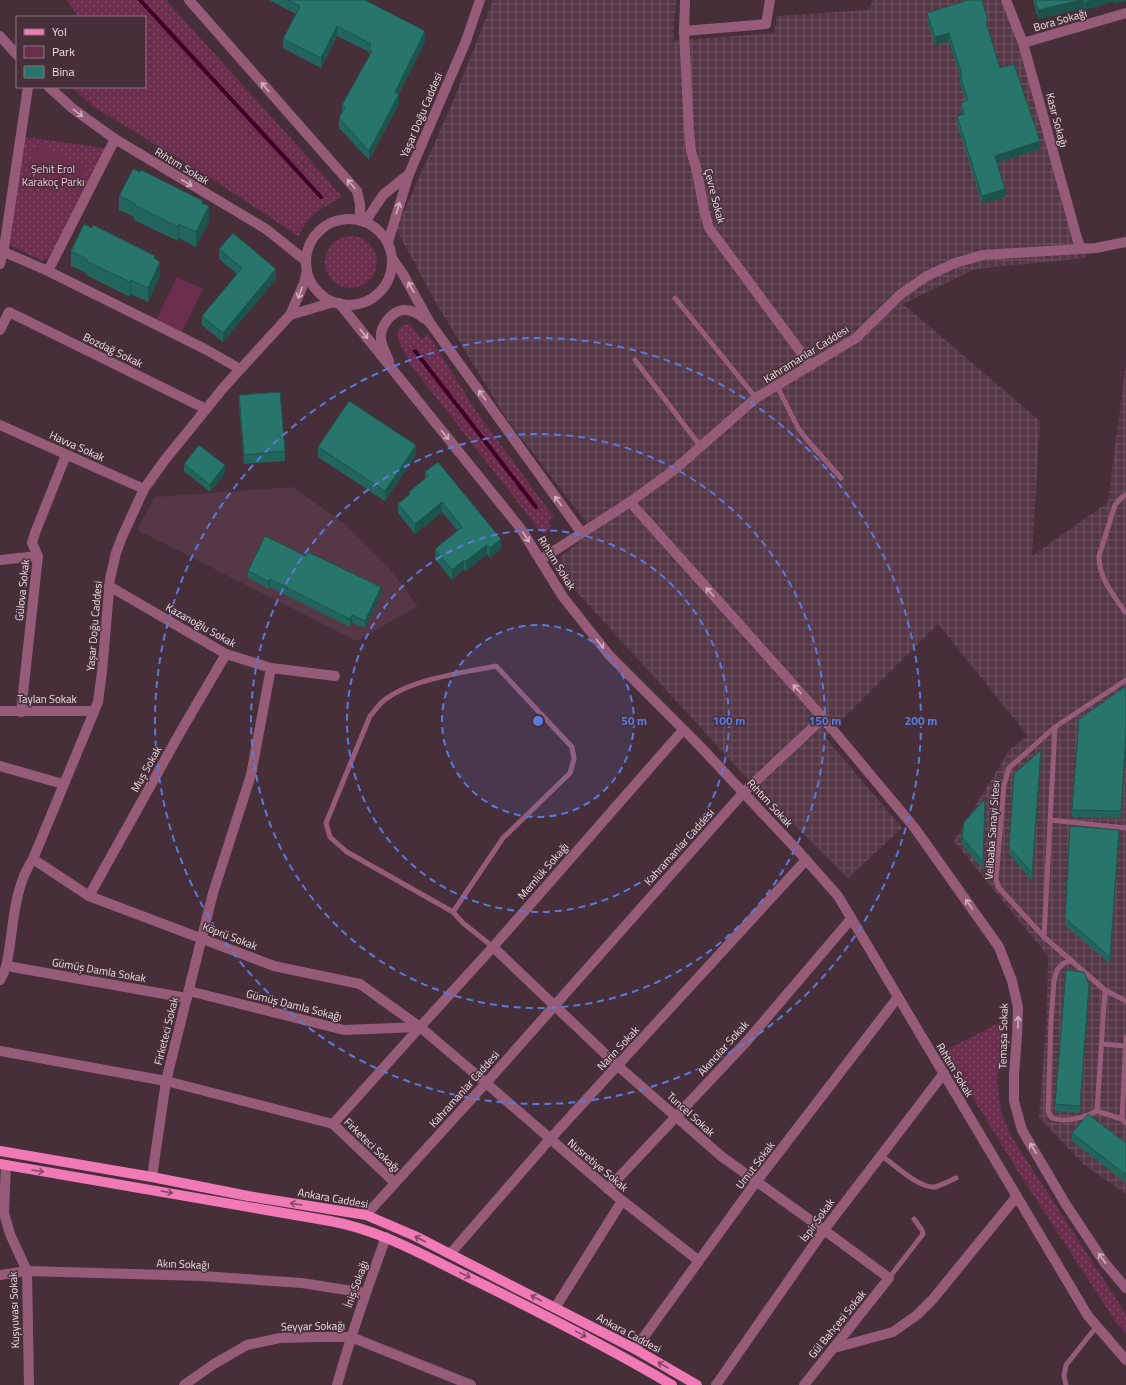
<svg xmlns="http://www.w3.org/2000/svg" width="1126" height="1385" viewBox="0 0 1126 1385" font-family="'Titillium Web',sans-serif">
<defs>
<pattern id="industrial-grid" width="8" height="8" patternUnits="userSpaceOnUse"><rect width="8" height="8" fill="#553745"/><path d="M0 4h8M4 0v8" fill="none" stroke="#6e5460"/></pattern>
<pattern id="green-dots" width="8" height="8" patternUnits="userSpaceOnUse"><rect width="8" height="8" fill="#6b2e4d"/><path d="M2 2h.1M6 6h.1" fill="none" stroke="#804c66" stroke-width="1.8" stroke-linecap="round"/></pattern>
</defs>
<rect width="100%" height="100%" fill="#472f3a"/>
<path fill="#553745" d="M292 487 344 523 389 568 418 606 357 641 137 530 155 497Z"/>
<path fill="url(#industrial-grid)" d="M493 0H676L673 41 774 33 777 16 868 10 873 0H1000L1019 44 1071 236 1095 246 1085 258 975 269 903 304 1040 421 1032 556 1108 502 1126 363V1194L1083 1164 1039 1117 1046 1027 1048 956 954 841 1010 749 1028 736 938 624 825 737 902 828 848 878 744 775 551 564 593 531 506 418 436 303 396 229 452 104Z"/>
<g fill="url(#green-dots)">
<path d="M66 0H166L305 154 342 197C320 209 311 213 298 236L215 181 94 107 71 87H145V17H79Z"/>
<path d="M24 137 105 148 50 257 46 260 42 261 10 245Z"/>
<circle cx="351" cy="262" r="26"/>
<path d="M410 324 422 340 428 334 476 411 554 517 549 521 550 528 545 533 541 532 410 364 398 339V330L403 325Z"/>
<path d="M1005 1020 997 1081 1001 1111 1011 1136 1126 1314V1333L1117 1324 1019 1173 944 1051Z"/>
</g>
<g fill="#6b2e4d">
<path d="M38 144 88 168 77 192 27 167Z"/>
<path d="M177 277 203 289 182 332 156 320Z"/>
</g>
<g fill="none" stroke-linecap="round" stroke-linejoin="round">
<g stroke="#400026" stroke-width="4">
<path d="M140 0 321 197"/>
<path d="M415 351 536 507"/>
</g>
<g stroke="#965b77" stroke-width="5">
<path d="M675 298 756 398"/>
<path d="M635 360 701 447"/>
<path d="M777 386 798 428 808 441 841 478"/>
<path d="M1125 612C1113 594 1099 579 1099 556L1115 505 1121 498 1126 495"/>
<path d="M1126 680 1055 727 1009 768 1004 785 996 880 999 888 1044 937 1105 990 1126 1001"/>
<path d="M1050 820 1126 828"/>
<path d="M453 912 503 838 570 773 574 759 572 747 496 666C462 673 409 679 382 702 378 706 374 712 370 716L326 823 330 837 347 852 453 912 463 923 493 947"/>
<path d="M1044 937 1055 727"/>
<path d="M1071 960 1064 963 1057 970 1054 981 1051 1021 1048 1112 1052 1118C1067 1123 1083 1118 1097 1111"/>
<path d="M1105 990 1097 1111 1122 1119 1126 1123"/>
<path d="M1102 1044 1126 1046"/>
<path d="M1122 1119 1126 1037"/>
<path d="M881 1155C893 1164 920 1189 935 1187 942 1185 950 1181 956 1178"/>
<path d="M889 1278 923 1234 922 1230 914 1219"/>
<path d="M1066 1385 1064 1376 1066 1365 1097 1326"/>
</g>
<g stroke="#965b77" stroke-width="10">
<path d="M189 0 357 191 360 204V221"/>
<path d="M685 0 684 31 689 131 691 151 697 171 704 210 709 228 811 366"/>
<path d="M1006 0 1023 43 1080 249"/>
<path d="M684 31 766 24 770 0"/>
<path d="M0 36 17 55"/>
<path d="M1023 43 1126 13"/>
<path d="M49 87 72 108 115 139 266 229 306 261"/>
<path d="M115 139 48 271 205 349 240 369"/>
<circle cx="349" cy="262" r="43"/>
<path d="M365 222 383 195 409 174"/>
<path d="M4 252 48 271"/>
<path d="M392 258 403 274 430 323 581 532"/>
<path d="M0 264 4 248 28 87"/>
<path d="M339 303 521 529 563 597 609 655 695 741 800 853 838 896 1088 1316 1126 1360"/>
<path d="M0 330 9 312 206 409"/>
<path d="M389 361C387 355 382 347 381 340 379 328 390 312 403 310 413 309 422 317 429 322"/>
<path d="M0 425 144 489"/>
<path d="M630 502 823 718 914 827 999 947 1012 981 1018 1007 1017 1035 1014 1075V1101L1022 1130 1065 1203 1104 1262 1126 1288"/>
<path d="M0 560 38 556"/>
<path d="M540 560 630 502 674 470 756 398 856 338 901 294 927 276 955 263 983 255 1096 248 1126 242"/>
<path d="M109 586 226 654 271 668 335 676"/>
<path d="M0 711H94"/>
<path d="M21 712 38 556 32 543 35 533 66 455"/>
<path d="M0 766 63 784"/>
<path d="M33 859 89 896 274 966 360 984 420 1027"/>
<path d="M89 896 181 731 226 654"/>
<path d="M493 947 618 1066 721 1156 824 1230 889 1278 804 1385"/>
<path d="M7 966 187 998"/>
<path d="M189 991 344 1030 420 1027"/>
<path d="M420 1027 493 947 683 730"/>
<path d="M0 1051 166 1081 213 893 251 775 271 668"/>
<path d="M333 1124 395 1183"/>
<path d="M6 1165 4 1213 10 1234 27 1271 29 1385"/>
<path d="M152 1177 166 1081 333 1124 420 1027 486 1083 614 1194 699 1261"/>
<path d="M608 1189 747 1041 851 919"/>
<path d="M366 1215 486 1083 743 793 823 718"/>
<path d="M450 1254 550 1139 806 860"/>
<path d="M0 1275 27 1271 202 1276 302 1283 365 1293"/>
<path d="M555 1308 622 1201"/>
<path d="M834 1348 893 1332 917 1315 933 1299 1017 1196"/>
<path d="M635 1349 756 1182 898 997"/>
<path d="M184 1385 214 1364 247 1345 280 1338 318 1337H351L471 1385"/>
<path d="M337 1385C351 1335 368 1286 386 1237"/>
<path d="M716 1385 824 1230 944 1073"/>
</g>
<g stroke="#965b77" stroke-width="10">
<path d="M388 242 409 174 466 41 480 0"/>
<path d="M290 315 334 302"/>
<path d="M0 980C7 969 8 957 10 944 14 916 16 884 33 859L98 702 102 672 110 579 116 553 122 537 144 489 164 461 224 387 290 315 304 283 307 270"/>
</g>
<g stroke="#f179b5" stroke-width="10">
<path d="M0 1151 152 1177 248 1196 366 1215 415 1236 635 1349 697 1385"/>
<path d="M0 1164 330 1221C380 1230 423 1255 468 1277 537 1311 606 1346 672 1385"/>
</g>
</g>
<g fill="#22655c">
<path d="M269 0H367V1L425 41 399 94V104L369 160 339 128V118L342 112V105L369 57V52L337 36 321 68 283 48V39L296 14Z"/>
<path d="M1033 0H1126V1L1115 4 1114 1 1085 10 1084 8 1038 19Z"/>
<path d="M927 13 988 29 1000 68 1040 149 997 163 1005 197 982 204 957 124V116L962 115 961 110V103L966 101 960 84V76L949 41 935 45 927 20Z"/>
<path d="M119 196 203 204 209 221 196 247 179 238 178 241 134 220V217L119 210Z"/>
<path d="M219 249 276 279 223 342 202 325V316L237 274 219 259Z"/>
<path d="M71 251 155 259 160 276 148 302 131 294 130 297 86 275V273L71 266Z"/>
<path d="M239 395 285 451V461L244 464 239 405Z"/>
<path d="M318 447 416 455 385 501 318 457Z"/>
<path d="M184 464 225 473 210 492 184 471Z"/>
<path d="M425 472 501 549 490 558 487 554 466 571 464 569 452 580 435 559V549L458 531 442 512 415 534 398 513V504L409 495V492L425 479Z"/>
<path d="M248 571 381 595 365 628 352 623 350 627 270 587 269 589 248 578Z"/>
<path d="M1126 686 1121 818 1072 817V810Z"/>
<path d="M1041 757 1032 881 1009 854V847Z"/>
<path d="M985 807 983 869 962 844V837Z"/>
<path d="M1119 838 1110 964 1065 925V918Z"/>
<path d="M1089 991 1080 1113 1055 1111V1104Z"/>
<path d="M1072 1133 1126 1143V1183L1072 1141Z"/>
</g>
<g fill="#1c534b">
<path d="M1081 0H1084V8L1038 19V10Z"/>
<path d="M1090 0H1114V1L1085 10V2Z"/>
<path d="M1115 0H1126V1L1115 4Z"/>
<path d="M988 21V29L986 30V22Z"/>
<path d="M337 26V36L321 68V58Z"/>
<path d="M425 31V41L396 99 399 94V104L369 160V151L395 92Z"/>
<path d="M949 33V41L935 45V37Z"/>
<path d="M1040 141V149L995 164V156Z"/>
<path d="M1005 189V197L982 204V196Z"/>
<path d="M209 206V221L196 247V232Z"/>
<path d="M179 224V238L178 241V227Z"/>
<path d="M160 262V276L148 302V288Z"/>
<path d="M276 269V279L223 342V333Z"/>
<path d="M131 280V294L130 297V282Z"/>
<path d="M416 445V455L385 501V491Z"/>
<path d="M225 465V473L210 492V485Z"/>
<path d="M442 502V512L415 534V524Z"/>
<path d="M501 539V549L490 558V548Z"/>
<path d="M487 545V554L466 571V561Z"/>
<path d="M464 560V569L452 580V570Z"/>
<path d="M270 579V587L269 589V582Z"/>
<path d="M381 587V595L365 628V621Z"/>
<path d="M352 615V623L350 627V619Z"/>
<path d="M1126 733V740L1121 818V811Z"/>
<path d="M1041 750V757L1032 881V873Z"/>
<path d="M1119 830V838L1110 964V957Z"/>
<path d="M1089 984V991L1080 1113V1106Z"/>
</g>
<g fill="#28766b" stroke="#1c534b">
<path d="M288 0H365L425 31 395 92 399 94 369 151 339 118 345 107 342 105 372 51 369 49 371 44 337 26 321 58 283 39 300 6Z"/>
<path d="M968 0H982L988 21 986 22 1000 68 1014 64 1040 141 995 156 1005 189 982 196 957 116 964 114 961 103 968 100 960 76 962 75 949 33 935 37 927 13Z"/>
<path d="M1035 0H1081L1038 10Z"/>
<path d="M133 169 140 172 141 170 203 201 202 203 209 206 196 232 179 224 178 227 134 205 135 203 119 196Z"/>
<path d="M84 224 92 228 93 225 155 256 154 258 160 262 148 288 131 280 130 282 86 261 87 259 71 251Z"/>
<path d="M233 233 276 269 223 333 202 316 242 268 219 249Z"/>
<path d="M280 392 285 451 244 455 239 395Z"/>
<path d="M349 401 416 445 385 491 318 447Z"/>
<path d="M199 445 225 465 210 485 184 464Z"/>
<path d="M438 462 501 539 490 548 487 545 466 561 464 560 452 570 435 549 462 527 442 502 415 524 398 504 410 494 409 492 428 476 425 472Z"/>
<path d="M265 536 306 556 308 552 381 587 365 621 352 615 350 619 270 579 269 582 248 571Z"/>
<path d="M1126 686V733L1121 811 1072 810 1079 719Z"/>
<path d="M1041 750 1032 873 1009 847 1014 774Z"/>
<path d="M985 799 983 862 962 837 964 822Z"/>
<path d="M1070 826 1119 830 1110 957 1065 918Z"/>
<path d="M1066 970 1084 972 1089 984 1080 1106 1055 1104Z"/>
<path d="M1088 1114 1126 1143V1175L1072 1133Z"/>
</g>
<defs><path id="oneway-shaft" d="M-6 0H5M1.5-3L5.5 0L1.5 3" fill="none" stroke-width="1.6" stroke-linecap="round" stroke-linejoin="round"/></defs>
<g stroke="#cfb0be">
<use href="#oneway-shaft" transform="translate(265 87) rotate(-131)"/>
<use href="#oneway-shaft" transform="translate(78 113) rotate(36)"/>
<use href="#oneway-shaft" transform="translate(187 183) rotate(31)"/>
<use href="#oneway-shaft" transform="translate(351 184) rotate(-131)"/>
<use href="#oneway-shaft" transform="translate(398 208) rotate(-73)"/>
<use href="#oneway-shaft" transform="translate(411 287) rotate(-119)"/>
<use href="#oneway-shaft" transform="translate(300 293) rotate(111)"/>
<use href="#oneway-shaft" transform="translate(364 334) rotate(51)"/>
<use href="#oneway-shaft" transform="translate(482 395) rotate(-126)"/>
<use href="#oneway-shaft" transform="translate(445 435) rotate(51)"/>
<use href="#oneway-shaft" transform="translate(558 501) rotate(-126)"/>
<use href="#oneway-shaft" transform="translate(526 537) rotate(58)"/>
<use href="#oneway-shaft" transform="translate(710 592) rotate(-132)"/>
<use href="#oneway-shaft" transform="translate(600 644) rotate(52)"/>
<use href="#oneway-shaft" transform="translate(797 689) rotate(-132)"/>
<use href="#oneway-shaft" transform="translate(969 904) rotate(-125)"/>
<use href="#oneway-shaft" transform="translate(1018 1022) rotate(-89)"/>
<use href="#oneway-shaft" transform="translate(1033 1148) rotate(-121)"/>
<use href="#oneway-shaft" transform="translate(1102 1258) rotate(-124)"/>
</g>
<g stroke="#824965">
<use href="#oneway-shaft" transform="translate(38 1171) rotate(9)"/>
<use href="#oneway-shaft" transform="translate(167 1192) rotate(10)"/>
<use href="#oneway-shaft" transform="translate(296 1204) rotate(-171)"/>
<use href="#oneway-shaft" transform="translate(420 1239) rotate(-153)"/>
<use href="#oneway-shaft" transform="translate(465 1275) rotate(26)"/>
<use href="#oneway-shaft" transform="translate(536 1298) rotate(-153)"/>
<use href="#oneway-shaft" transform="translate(581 1334) rotate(29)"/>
<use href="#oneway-shaft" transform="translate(663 1365) rotate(-150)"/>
</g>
<circle cx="538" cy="721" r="96" fill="#5c79dc" fill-opacity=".12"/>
<g fill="none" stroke="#5c79dc" stroke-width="2" stroke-dasharray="7 5">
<circle cx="538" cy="721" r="96"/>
<circle cx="538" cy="721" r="191"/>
<circle cx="538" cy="721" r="287"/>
<circle cx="538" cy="721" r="383"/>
</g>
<g text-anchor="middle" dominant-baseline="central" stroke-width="3" stroke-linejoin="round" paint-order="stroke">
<g font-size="11" fill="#eedee4" stroke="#472f3a">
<text transform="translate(1060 20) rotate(-16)">Bora Sokağı</text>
<text transform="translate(421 115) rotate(-67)">Yaşar Doğu Caddesi</text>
<text transform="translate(1057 120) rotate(75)">Kasır Sokağı</text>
<text transform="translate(182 166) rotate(31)">Rıhtım Sokak</text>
<text transform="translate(715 196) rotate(76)">Çevre Sokak</text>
<text transform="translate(113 350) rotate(26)">Bozdağ Sokak</text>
<text transform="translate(806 354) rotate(-32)">Kahramanlar Caddesi</text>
<text transform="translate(77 446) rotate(24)">Havva Sokak</text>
<text transform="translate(557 563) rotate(58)">Rıhtım Sokak</text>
<text transform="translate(22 590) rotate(-84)">Gülova Sokak</text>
<text transform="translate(201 625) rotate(29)">Kazanoğlu Sokak</text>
<text transform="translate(94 626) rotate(-85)">Yaşar Doğu Caddesi</text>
<text x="47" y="699">Taylan Sokak</text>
<text transform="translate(146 769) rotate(-61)">Muş Sokak</text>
<text transform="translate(770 803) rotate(47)">Rıhtım Sokak</text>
<text transform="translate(992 830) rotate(-86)">Velibaba Sanayi Sitesi</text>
<text transform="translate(679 847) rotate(-48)">Kahramanlar Caddesi</text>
<text transform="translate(543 871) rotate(-49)">Memlük Sokağı</text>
<text transform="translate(230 936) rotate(21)">Köprü Sokak</text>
<text transform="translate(99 970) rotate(10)">Gümüş Damla Sokak</text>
<text transform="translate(294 1005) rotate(14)">Gümüş Damla Sokağı</text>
<text transform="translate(166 1031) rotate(-76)">Firketeci Sokak</text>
<text transform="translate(1003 1036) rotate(-89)">Temaşa Sokak</text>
<text transform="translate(618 1048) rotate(-47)">Narin Sokak</text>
<text transform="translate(723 1048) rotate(-48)">Akıncılar Sokak</text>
<text transform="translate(955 1070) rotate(59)">Rıhtım Sokak</text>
<text transform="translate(464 1089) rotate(-48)">Kahramanlar Caddesi</text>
<text transform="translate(691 1114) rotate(42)">Tuncel Sokak</text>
<text transform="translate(372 1145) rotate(44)">Firketeci Sokağı</text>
<text transform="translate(598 1165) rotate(40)">Nusretiye Sokak</text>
<text transform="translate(755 1165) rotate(-53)">Umut Sokak</text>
<text transform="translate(333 1198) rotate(10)">Ankara Caddesi</text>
<text transform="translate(817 1220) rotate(-54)">İspir Sokak</text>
<text transform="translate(183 1264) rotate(2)">Akın Sokağı</text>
<text transform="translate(356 1284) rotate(-70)">İniş Sokağı</text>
<text transform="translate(14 1310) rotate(-92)">Kuşyuvası Sokak</text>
<text transform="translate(837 1324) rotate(-51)">Gül Bahçesi Sokak</text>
<text transform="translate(313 1326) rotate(-1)">Seyyar Sokağı</text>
<text transform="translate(629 1333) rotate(28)">Ankara Caddesi</text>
</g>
<g font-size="11" fill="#f4c1d7" stroke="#472f3a">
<text x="53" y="169">Şehit Erol<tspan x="53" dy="13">Karakoç Parkı</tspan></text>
</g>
</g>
<circle cx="538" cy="721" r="6" fill="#5c79dc" stroke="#472f3a" stroke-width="2"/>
<g font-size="12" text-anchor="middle" font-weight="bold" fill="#5c79dc" stroke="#472f3a" stroke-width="3" stroke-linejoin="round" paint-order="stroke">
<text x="634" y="725">50 m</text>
<text x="729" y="725">100 m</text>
<text x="825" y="725">150 m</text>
<text x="921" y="725">200 m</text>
</g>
<rect x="16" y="16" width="130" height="72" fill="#472f3a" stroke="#8a757e"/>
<rect x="24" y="29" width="20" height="6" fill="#f179b5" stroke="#8a757e"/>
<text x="52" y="36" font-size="12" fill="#eedee4">Yol</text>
<rect x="24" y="46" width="20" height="12" fill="#6b2e4d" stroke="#8a757e"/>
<text x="52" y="56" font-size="12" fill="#eedee4">Park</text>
<rect x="24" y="66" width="20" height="12" fill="#28766b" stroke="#8a757e"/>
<text x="52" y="76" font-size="12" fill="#eedee4">Bina</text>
</svg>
